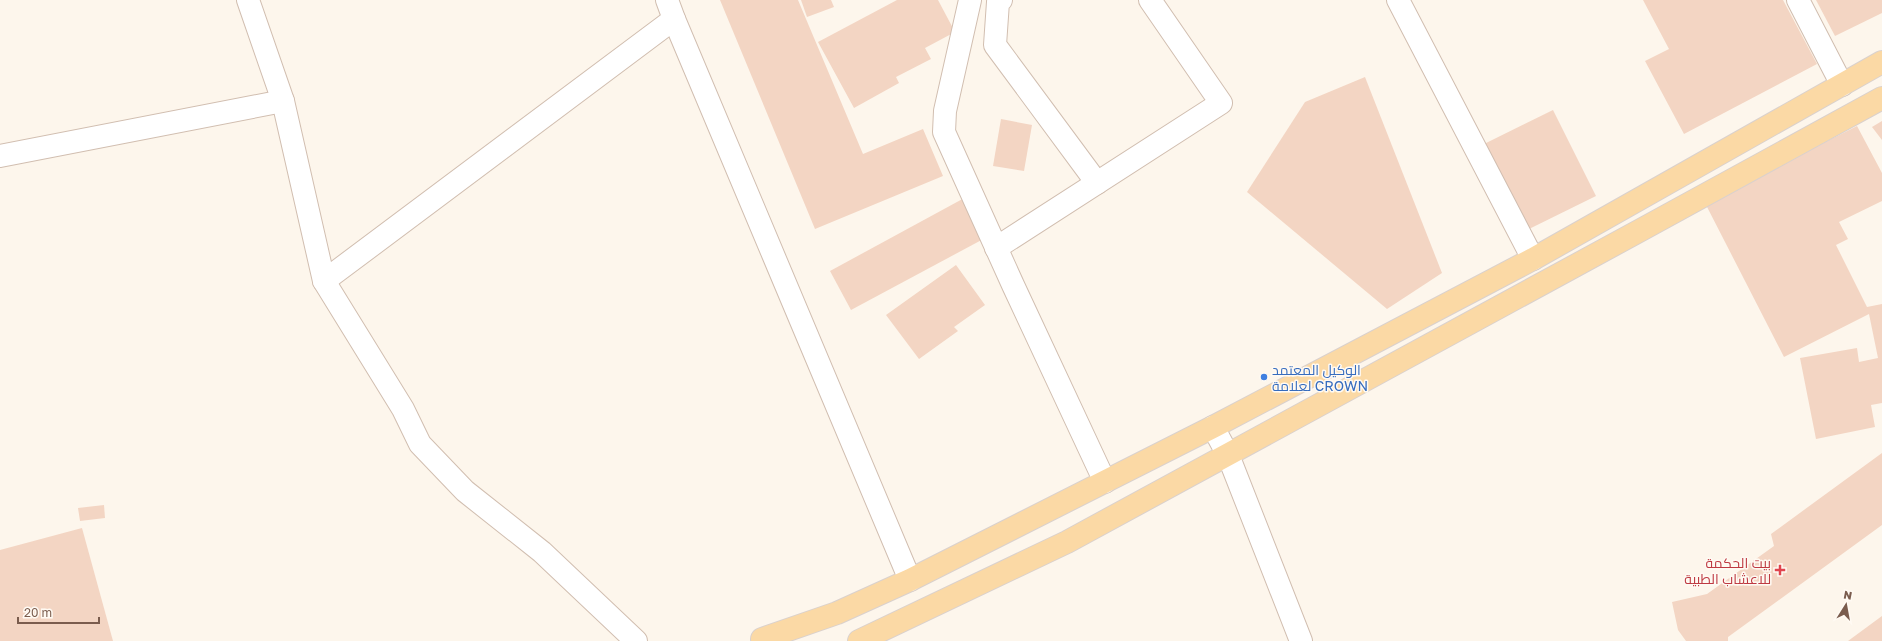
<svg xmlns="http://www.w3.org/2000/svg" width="1882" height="641" viewBox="0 0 1882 641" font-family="'Golos Text',Cairo,sans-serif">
<rect width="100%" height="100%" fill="#fdf6ec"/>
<g fill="#f3d5c3">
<path d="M720 0H798L863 154 923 129 943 176 815 229Z"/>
<path d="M801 0H831L834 7 807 17Z"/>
<path d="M897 0H938L955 32 925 48 931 59 896 77 899 83 854 108 818 42Z"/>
<path d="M1643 0H1783L1817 64 1684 134 1645 61 1669 49Z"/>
<path d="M1816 0H1882V13L1835 36Z"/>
<path d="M1365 77 1442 273 1387 309 1247 192 1305 102Z"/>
<path d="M1553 110 1596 196 1525 231 1482 145Z"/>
<path d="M1001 119 1032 125 1024 171 993 166Z"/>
<path d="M1882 121V140L1872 127Z"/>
<path d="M1857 126 1882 173V201L1839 222 1848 239 1836 245 1867 307 1882 304V403L1871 405 1875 427 1816 439 1800 358 1857 348 1859 362 1878 358 1869 314 1784 357 1705 203Z"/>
<path d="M968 196 989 236 851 310 830 271Z"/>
<path d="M956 265 985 305 954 327 958 331 919 359 886 315Z"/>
<path d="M1882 453V525L1728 637V641H1686L1678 630 1672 602 1707 594 1774 546 1771 534Z"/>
<path d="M104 505 105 518 80 521 78 508Z"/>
<path d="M82 528 113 641H0V550Z"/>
<path d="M1882 616V641H1848Z"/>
</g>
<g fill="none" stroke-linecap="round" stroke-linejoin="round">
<defs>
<g id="minor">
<path d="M248 0 283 101 324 281 403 409 420 444 465 491 542 552 636 641"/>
<path d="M667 0 674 19 910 580"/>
<path d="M970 0 945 111 944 132 1013 285 1105 482"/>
<path d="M1001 0 998 2 995 45 1097 183"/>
<path d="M1398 0 1533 259"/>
<path d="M1798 0 1842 85"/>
<path d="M0 156 283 101"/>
<path d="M996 248 1221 103 1150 0"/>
<path d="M324 281 674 19"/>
<path d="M1213 427 1228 455 1301 641"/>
</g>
<g id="major">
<path d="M762 639 837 613 910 580 1213 427 1533 259 1882 62"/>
<path d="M859 641 1067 542 1639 231 1882 98"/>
</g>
</defs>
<use href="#minor" stroke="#d1beb0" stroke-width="24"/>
<use href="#major" stroke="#dad1cd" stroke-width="24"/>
<use href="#minor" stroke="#fff" stroke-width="22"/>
<use href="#major" stroke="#fbd9a5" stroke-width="22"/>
</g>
<circle fill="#3f7fe0" stroke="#fffaf3" stroke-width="1.5" cx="1264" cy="377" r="4"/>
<path fill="#e0444e" stroke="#fffaf3" stroke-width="1.5" d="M1778 564h4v4h4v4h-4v4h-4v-4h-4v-4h4z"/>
<g text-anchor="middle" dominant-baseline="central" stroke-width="3" stroke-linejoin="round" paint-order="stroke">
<g font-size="14" fill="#366cbe" stroke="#fffaf3" text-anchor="start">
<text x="1272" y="369">الوكيل المعتمد<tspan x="1272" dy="16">لعلامة CROWN</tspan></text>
</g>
<g font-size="14" fill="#be3a42" stroke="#fffaf3" text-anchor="end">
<text x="1771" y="562">بيت الحكمة<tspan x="1771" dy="16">للاعشاب الطبية</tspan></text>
</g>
</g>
<g transform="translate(1846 605) rotate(11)" stroke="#fffaf3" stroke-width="3" paint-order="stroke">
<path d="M0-3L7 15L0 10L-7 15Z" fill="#7a5c4d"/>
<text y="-6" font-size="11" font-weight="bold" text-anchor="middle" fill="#7a5c4d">N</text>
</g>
<path d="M18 617v6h81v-6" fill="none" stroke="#7a5c4d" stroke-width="2"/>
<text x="24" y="617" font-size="12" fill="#7a5c4d" stroke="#fffaf3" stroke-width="3" paint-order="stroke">20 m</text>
</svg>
